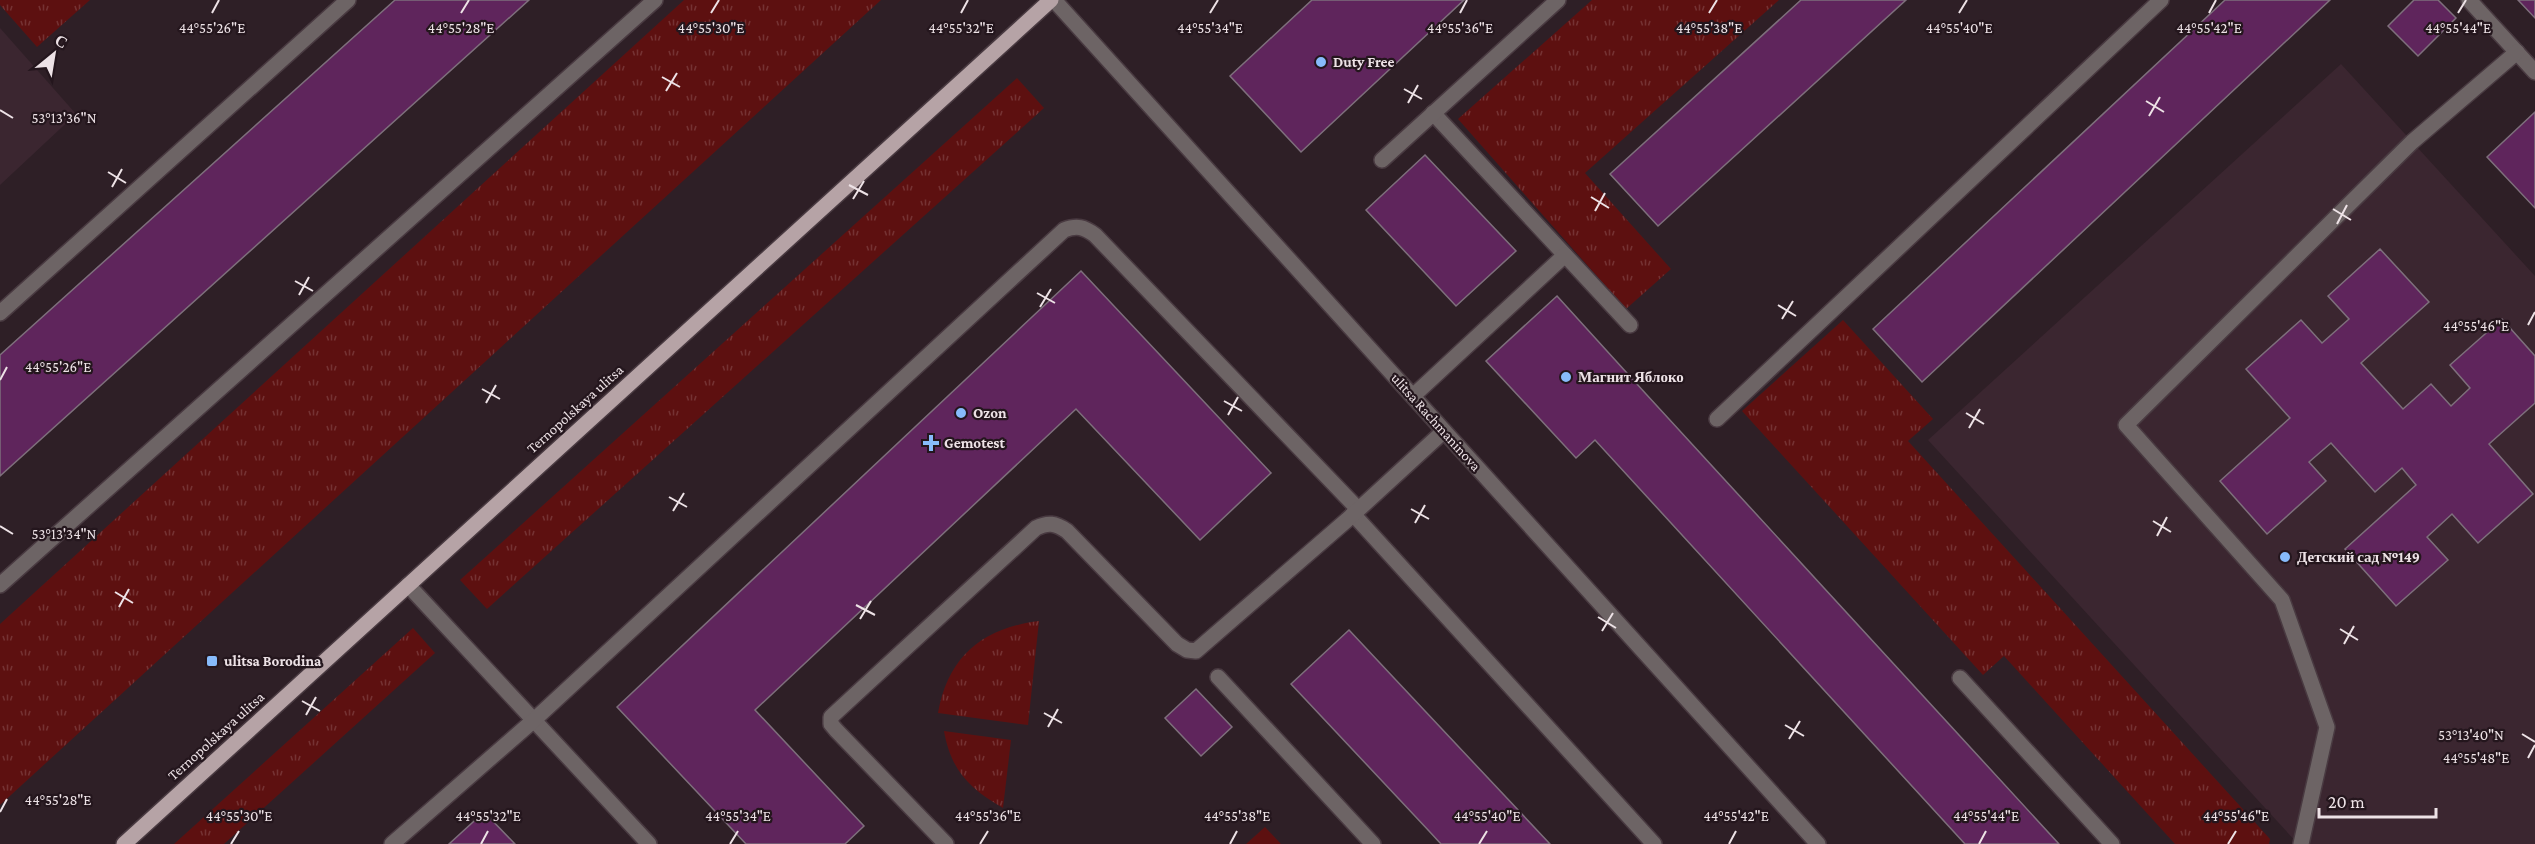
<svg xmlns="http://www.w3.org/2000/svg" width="2535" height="844" viewBox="0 0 2535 844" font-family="'Crimson Pro',serif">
<defs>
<pattern id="grass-tufts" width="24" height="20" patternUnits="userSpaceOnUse" patternTransform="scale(1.5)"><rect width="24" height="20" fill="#5d1010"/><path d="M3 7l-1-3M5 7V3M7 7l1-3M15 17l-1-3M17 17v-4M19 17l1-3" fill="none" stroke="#753233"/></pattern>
</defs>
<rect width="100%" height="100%" fill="#2e1f26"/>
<g fill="#3b2630">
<path d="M0 28 76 114 0 185Z"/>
<path d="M2341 64 2535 276V844H2298L1928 440Z"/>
</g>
<g fill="url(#grass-tufts)">
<path d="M0 0H90L37 47 0 5Z"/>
<path d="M684 0H881L0 805V624Z"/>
<path d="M1592 0H1779L1585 173 1671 269 1626 309 1458 119Z"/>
<path d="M1017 78 1044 108 487 609 460 580Z"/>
<path d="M1843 320 1933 419 1908 441 2270 839 2269 844H2175L2004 656 1983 675 1742 411Z"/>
<path d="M1039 621 1028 725 938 713C948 656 983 628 1039 621Z"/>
<path d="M413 628 435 653 224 844H174Z"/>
<path d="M944 731 1011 740 1003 808C970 789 951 771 944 731Z"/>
<path d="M1265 827 1281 844H1246Z"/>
</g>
<g fill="#5f255c" stroke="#7e6f7c" stroke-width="1.5">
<path d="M395 0H529L0 476V355Z"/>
<path d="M1312 0H1464L1301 152 1230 76Z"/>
<path d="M1801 0H1906L1658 226 1610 174Z"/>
<path d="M2225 0H2330L1922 382 1873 329Z"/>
<path d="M2414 0H2438L2456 18 2418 56 2388 26Z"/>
<path d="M2518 0H2535V18Z"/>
<path d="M2535 112V208L2487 157Z"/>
<path d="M1425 155 1516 251 1456 306 1366 210Z"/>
<path d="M2380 249 2429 302 2361 363 2403 409 2431 384 2451 406 2470 388 2450 365 2502 319 2535 356V403L2489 444 2533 494 2478 543 2452 514 2427 537 2448 560 2396 606 2345 549 2416 485 2402 468 2375 492 2331 443 2309 462 2326 481 2267 534 2220 481 2290 418 2246 369 2301 320 2322 343 2349 319 2328 296Z"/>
<path d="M1081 271 1271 473 1200 540 1076 409 755 710 864 826 845 844H746L617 707Z"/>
<path d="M1557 296 1646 394 2059 844H1965L1595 440 1576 458 1486 361Z"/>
<path d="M1349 630 1394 678 1550 844H1441L1429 831 1291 684Z"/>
<path d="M1196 689 1232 727 1201 756 1165 718Z"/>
<path d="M484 812 515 844H449Z"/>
</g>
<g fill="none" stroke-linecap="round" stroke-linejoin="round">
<defs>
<g id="lane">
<path d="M2469 0 2535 72"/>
<path d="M1433 113 1565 255"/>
<path d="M1382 160 1558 0"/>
<path d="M0 313 348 0"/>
<path d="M1413 396 1565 255 1630 325"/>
<path d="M1717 419 2161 0"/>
<path d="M1353 514 1654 844"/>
<path d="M0 585 655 0"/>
<path d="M408 585 649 844"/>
<path d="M1218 677 1373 844"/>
<path d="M392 844 534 720 1064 230C1077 225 1084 227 1095 235L1358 509"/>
<path d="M946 844 836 730 831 724V717L1036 528C1048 522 1055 523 1067 531L1177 644 1187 650 1196 651 1347 520 1444 431"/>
<path d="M2301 844 2327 727 2282 600 2126 425 2412 142 2517 52"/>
</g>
<g id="street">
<path d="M1054 0 1818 844"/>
<path d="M1960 678 2112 844"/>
</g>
<path id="primary" d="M124 844 1051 0"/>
</defs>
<use href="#lane" stroke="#493a41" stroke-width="18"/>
<use href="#street" stroke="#493a41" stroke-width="18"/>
<use href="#primary" stroke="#493a41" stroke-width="18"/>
<use href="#lane" stroke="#6d6465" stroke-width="15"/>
<use href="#street" stroke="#6d6465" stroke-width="15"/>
<use href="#primary" stroke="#b6a3a6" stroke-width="15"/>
</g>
<path fill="none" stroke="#ede2e6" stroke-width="2" d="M212 13 219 0M461 13 469 0M711 13 719 0M961 13 968 0M1210 13 1218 0M1460 13 1467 0M1709 13 1717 0M1959 13 1967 0M2209 13 2216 0M2458 13 2466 0M662 77 680 87M1404 89 1422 99M666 91 677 73M2146 101 2164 112M1408 103 1418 85M0 110 13 118M2149 116 2160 97M108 172 126 183M849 185 868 195M112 187 122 169M1591 197 1609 208M853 199 864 181M2333 209 2351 220M1595 211 1605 193M2337 224 2347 205M295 281 313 291M1037 293 1055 303M299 295 309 277M1778 305 1796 316M1040 307 1051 289M1782 319 1793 301M2528 325 2535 312M0 380 7 367M482 389 500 399M1224 401 1242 411M486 403 496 385M1966 413 1984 424M1228 415 1238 397M1969 428 1980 409M669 497 687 507M1411 509 1429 519M673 511 684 493M2153 521 2171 532M1415 523 1425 505M0 526 13 534M2157 536 2167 517M115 592 133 603M856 605 875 615M119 607 129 589M1598 617 1616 628M860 619 871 601M2340 629 2358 640M1602 631 1613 613M2344 644 2354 626M302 701 320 711M1044 713 1062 723M306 715 316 697M1785 725 1804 736M1048 727 1058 709M2522 734 2535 742M1789 739 1800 721M2528 758 2535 745M0 812 7 799M231 844 239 831M481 844 488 831M730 844 738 831M980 844 988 831M1230 844 1237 831M1479 844 1487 831M1729 844 1736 831M1979 844 1986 831M2228 844 2236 831"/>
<g fill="#87bbfb" stroke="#24161d" stroke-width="2">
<circle cx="1321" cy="62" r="6"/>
<circle cx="1566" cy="377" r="6"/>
<circle cx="961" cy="413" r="6"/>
<path d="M928 434h6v6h6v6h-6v6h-6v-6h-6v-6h6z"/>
<circle cx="2285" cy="557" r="6"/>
<rect x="206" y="655" width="12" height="12" rx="3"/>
</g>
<g text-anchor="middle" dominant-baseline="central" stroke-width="4.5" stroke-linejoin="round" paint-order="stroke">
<g font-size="15" font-weight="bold" fill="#ede2e6" stroke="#24161d" text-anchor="start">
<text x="1333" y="62">Duty Free</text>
<text x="1578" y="377">Магнит Яблоко</text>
<text x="973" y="413">Ozon</text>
<text x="944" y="443">Gemotest</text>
<text x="2297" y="557">Детский сад №149</text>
<text x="224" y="661">ulitsa Borodina</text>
</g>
<g font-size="15" fill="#ede2e6" stroke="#24161d">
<text transform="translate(575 409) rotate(-42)">Ternopolskaya ulitsa</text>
<text transform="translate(1436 422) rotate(48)">ulitsa Rachmaninova</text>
<text transform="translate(216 736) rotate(-42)">Ternopolskaya ulitsa</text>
</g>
</g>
<g font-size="15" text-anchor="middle" fill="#ede2e6" stroke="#24161d" stroke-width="4.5" stroke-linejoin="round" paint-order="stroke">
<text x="212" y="33">44°55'26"E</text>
<text x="961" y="33">44°55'32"E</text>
<text x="1210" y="33">44°55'34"E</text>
<text x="1460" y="33">44°55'36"E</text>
<text x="1959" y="33">44°55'40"E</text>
<text x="2209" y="33">44°55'42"E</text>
<text x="2458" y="33">44°55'44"E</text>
<text x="461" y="33">44°55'28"E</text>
<text x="711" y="33">44°55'30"E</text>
<text x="1709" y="33">44°55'38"E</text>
<text x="64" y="123">53°13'36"N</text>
<text x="2476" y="331">44°55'46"E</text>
<text x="58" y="372">44°55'26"E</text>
<text x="64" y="539">53°13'34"N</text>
<text x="2471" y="740">53°13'40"N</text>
<text x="2476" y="763">44°55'48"E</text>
<text x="58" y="805">44°55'28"E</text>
<text x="239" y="821">44°55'30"E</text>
<text x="488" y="821">44°55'32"E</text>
<text x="738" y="821">44°55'34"E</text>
<text x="988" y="821">44°55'36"E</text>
<text x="1237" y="821">44°55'38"E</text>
<text x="1487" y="821">44°55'40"E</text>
<text x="1736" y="821">44°55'42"E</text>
<text x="1986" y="821">44°55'44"E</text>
<text x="2236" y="821">44°55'46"E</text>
</g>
<g transform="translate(54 54) rotate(30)" stroke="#24161d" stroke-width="4.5" paint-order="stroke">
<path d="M0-4.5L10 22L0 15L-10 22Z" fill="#ede2e6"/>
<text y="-9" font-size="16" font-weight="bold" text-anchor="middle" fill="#ede2e6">С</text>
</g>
<path d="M2319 808v9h117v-9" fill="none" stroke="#ede2e6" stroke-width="3"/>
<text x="2328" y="808" font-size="18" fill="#ede2e6" stroke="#24161d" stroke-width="4.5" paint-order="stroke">20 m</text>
</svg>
